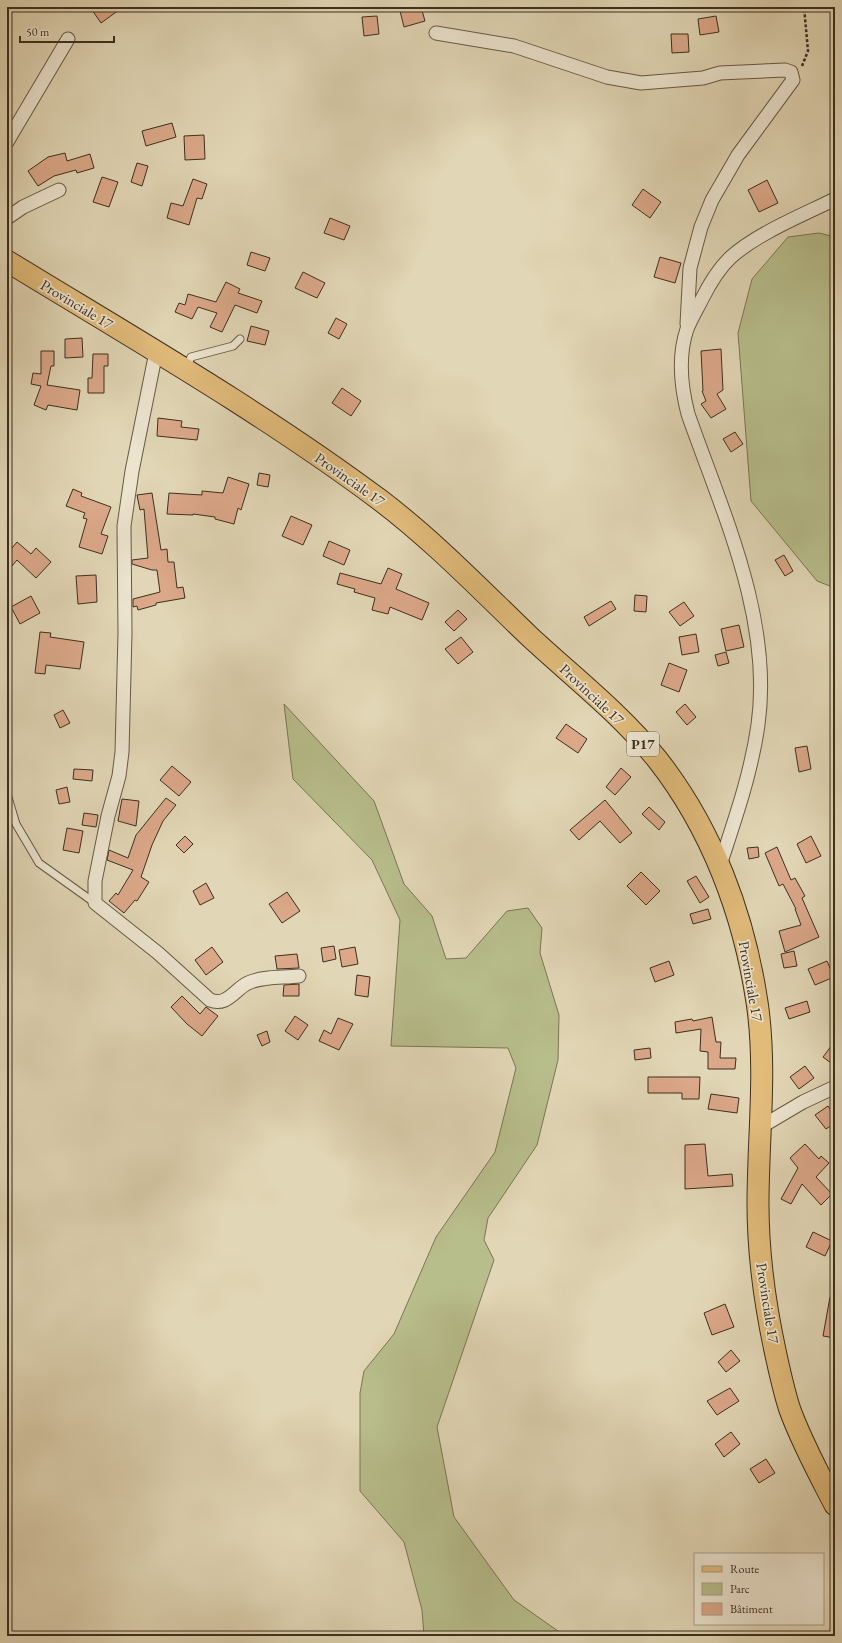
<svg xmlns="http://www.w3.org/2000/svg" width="842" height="1643" viewBox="0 0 842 1643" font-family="'EB Garamond',serif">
<rect width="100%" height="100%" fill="#e1d6b5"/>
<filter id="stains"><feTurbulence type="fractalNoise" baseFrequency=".005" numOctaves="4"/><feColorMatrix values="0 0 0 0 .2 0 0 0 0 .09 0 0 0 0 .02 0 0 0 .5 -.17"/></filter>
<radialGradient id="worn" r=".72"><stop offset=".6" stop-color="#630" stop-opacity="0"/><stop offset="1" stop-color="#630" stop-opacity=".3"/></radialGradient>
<g fill="#b7bd8b" stroke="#7a7655">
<path d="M819 233 835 237V588L817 581 751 501 738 333 752 279 788 237Z"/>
<path d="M284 704 374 801 404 884 432 916 446 959 466 958 507 911 528 908 542 928 540 953 559 1015 558 1060 537 1145 488 1218 484 1240 494 1260 437 1427 454 1517 514 1600 565 1636H424L422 1610 404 1542 360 1491V1393L364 1371 394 1334 436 1237 495 1152 516 1068 508 1048 391 1046 400 920 372 860 293 779Z"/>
</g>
<g fill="#dba889" stroke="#3d2f1f">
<path d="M90 7H123L101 23Z"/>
<path d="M399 7H421L425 21 404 27Z"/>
<path d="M377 16 379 34 364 36 362 17Z"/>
<path d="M716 16 719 32 700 35 698 19Z"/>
<path d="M671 34H688L689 52 672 53Z"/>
<path d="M172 123 176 137 146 146 142 131Z"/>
<path d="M204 135 205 159 185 160 184 136Z"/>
<path d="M65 153 67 161 90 154 94 168 77 173 76 170 54 176 38 186 28 171 48 157Z"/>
<path d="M137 163 148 166 142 186 131 182Z"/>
<path d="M102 177 118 182 109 207 93 202Z"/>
<path d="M193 179 207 184 202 199 197 198 189 225 167 218 171 203 183 206Z"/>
<path d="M767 180 778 203 759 212 748 190Z"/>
<path d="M643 189 661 202 650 218 632 205Z"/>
<path d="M330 218 350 226 344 240 324 233Z"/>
<path d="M251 252 270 258 265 271 247 265Z"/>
<path d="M660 257 681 263 675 283 654 277Z"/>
<path d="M303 272 325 283 317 298 295 288Z"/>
<path d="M226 282 240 289 238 293 262 301 257 313 235 305 222 332 210 327 217 313 198 307 192 319 175 312 179 303 185 305 188 294 216 302Z"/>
<path d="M336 318 347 324 339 339 328 333Z"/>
<path d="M251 326 269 331 265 345 247 341Z"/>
<path d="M82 338 83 357 65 358V339Z"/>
<path d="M721 349 723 390 717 394 726 409 711 418 701 404 706 401 702 391H703L701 351Z"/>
<path d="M41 351H54V366H51L47 385 80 390 77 410 48 405 46 410 34 405 41 386 31 384 33 373 41 374Z"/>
<path d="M93 354H108V366H104V393H88V378H92Z"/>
<path d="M342 388 361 401 351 416 332 403Z"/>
<path d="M158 418 182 421 181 427 199 429 197 440 157 436Z"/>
<path d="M735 432 743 444 731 452 723 439Z"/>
<path d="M259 473 270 475 268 487 257 485Z"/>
<path d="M228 477 249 484 241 510 238 508 234 524 215 519V517L193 514V515L167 514 169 493 202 495V491L223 493Z"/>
<path d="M73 489 82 493 81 496 111 507 101 534 108 536 102 554 79 547 87 519 83 518 85 513 66 506Z"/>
<path d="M152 493 161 550 167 549 168 562H174L177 588 183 587 185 598 156 603V605L138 610 137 606 133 607V599L160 592 157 570H152L132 564V560L148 558 144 509 140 510 137 495Z"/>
<path d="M291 516 312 525 303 545 282 536Z"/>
<path d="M329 541 350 550 344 565 323 556Z"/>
<path d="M17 542 31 554 36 548 51 562 36 578 17 560 7 572V554Z"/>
<path d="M784 555 793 571 785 576 775 560Z"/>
<path d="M388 568 402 574 396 589 429 603 422 620 390 607 388 614 372 610 375 598 354 592 355 589 337 584 340 573 381 584Z"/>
<path d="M96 575 97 602 78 604 76 576Z"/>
<path d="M635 595 647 596 646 612 634 611Z"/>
<path d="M31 596 40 613 20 624 11 607Z"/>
<path d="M611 601 616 609 589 626 584 617Z"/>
<path d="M684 602 694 616 680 626 669 612Z"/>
<path d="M458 610 467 619 454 631 445 622Z"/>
<path d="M739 625 744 647 726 651 721 629Z"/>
<path d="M40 632 51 633 50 637 84 642 80 669 46 665 45 674 35 673Z"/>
<path d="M696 634 699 652 682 655 679 637Z"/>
<path d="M461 637 473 652 458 664 445 649Z"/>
<path d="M726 652 729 663 718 666 715 655Z"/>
<path d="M669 663 687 670 679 692 661 685Z"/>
<path d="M685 704 696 717 687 725 676 712Z"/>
<path d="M63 710 70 723 60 728 54 715Z"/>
<path d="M566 724 587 739 578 753 556 738Z"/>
<path d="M807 746 811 769 799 772 795 748Z"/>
<path d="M172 766 191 782 179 796 160 780Z"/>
<path d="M621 768 631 777 615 795 606 787Z"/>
<path d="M74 769 93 770 92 781 73 779Z"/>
<path d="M67 787 70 802 59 804 56 790Z"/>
<path d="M166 798 176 805 163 821 152 845 141 877 149 882 137 901 135 900 124 913 109 901 116 893 118 895 133 870 107 860 109 850 128 858 136 835Z"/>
<path d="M122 799 139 801 136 826 118 821Z"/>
<path d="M605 800 632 833 620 843 600 821 579 840 570 830Z"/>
<path d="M649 807 665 822 659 830 642 814Z"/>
<path d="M84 813 98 815 96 827 82 825Z"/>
<path d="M67 828 83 831 79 853 63 850Z"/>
<path d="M185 836 193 844 184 853 176 845Z"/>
<path d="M811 836 821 856 806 863 797 844Z"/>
<path d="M758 847 759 857 749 859 747 848Z"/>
<path d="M777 847 791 880 795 878 805 896 802 898 819 937 785 952 779 931 801 925 795 909H796L783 884 779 886 765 853Z"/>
<path d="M641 872 660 891 646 905 627 886Z"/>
<path d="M696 876 709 897 700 903 687 881Z"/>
<path d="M206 883 214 898 200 905 193 891Z"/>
<path d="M287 892 300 911 282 923 269 904Z"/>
<path d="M708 909 711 919 693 924 690 914Z"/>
<path d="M334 946 336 959 323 962 321 948Z"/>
<path d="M212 947 223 962 206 975 195 960Z"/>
<path d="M355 947 358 964 342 967 339 950Z"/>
<path d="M794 951 797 966 784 968 781 954Z"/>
<path d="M297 954 299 968 277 969 275 956Z"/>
<path d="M669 961 674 975 655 982 650 968Z"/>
<path d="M827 961 834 977 815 985 808 969Z"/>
<path d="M357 975 370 977 368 997 355 995Z"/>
<path d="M299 984V996H283L284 985Z"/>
<path d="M182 996 200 1014 206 1007 218 1016 202 1036 187 1024 171 1007Z"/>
<path d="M807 1001 810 1012 789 1019 785 1008Z"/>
<path d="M295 1016 308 1025 298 1040 285 1031Z"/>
<path d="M712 1017 716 1042H721L720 1058H736L735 1069H708V1052L700 1051 701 1029 676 1033 675 1022 692 1019 693 1021Z"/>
<path d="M338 1018 353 1024 339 1050 319 1041 324 1030 331 1034Z"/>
<path d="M267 1031 270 1042 262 1046 257 1035Z"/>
<path d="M835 1041V1066L823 1057Z"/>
<path d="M650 1048 651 1058 635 1060 634 1050Z"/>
<path d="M805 1066 814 1078 799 1089 790 1077Z"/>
<path d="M648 1077H700L699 1099H682V1093H648Z"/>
<path d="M711 1094 739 1098 737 1113 708 1109Z"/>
<path d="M828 1106 835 1116V1123L826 1129 815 1115Z"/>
<path d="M705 1144 708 1176 732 1174 733 1186 685 1189V1145Z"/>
<path d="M805 1144 819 1159 821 1156 829 1163 816 1177 832 1194 821 1205 802 1184 791 1204 781 1199 798 1168 790 1158Z"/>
<path d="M813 1232 832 1241 825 1256 806 1247Z"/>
<path d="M830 1297 835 1298V1338L823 1336Z"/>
<path d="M725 1304 734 1327 712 1335 704 1313Z"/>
<path d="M731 1350 740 1361 726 1372 718 1362Z"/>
<path d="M730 1388 739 1401 717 1415 707 1401Z"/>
<path d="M731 1432 740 1444 724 1457 715 1444Z"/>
<path d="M766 1459 775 1473 759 1483 750 1469Z"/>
</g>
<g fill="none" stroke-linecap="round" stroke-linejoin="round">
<defs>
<g id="service">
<path d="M186 368 191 357 233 346 240 339"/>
<path d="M7 794 16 824 39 863 95 903"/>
</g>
<g id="minor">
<path d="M436 33 514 46 607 77 641 83 703 78 720 73 785 70 791 72 793 80 738 155 712 200 701 227 690 268 687 324"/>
<path d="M7 142 68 39"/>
<path d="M7 218 23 207 59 190"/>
<path d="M156 352 132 471 124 526 125 633 122 752 119 776 108 816 95 881V903L158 953 210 1000C227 1007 235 989 248 983 263 976 283 978 299 976"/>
<path d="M720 865C735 819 751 774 758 725 773 619 722 511 688 414 681 387 678 356 687 329 691 319 697 309 702 299 710 283 718 269 731 257 758 233 803 215 835 199"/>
<path d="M759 1128 803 1102 835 1087"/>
</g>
<path id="primary" d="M7 261C133 338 262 412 380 500 434 541 480 589 529 636 572 676 620 713 657 759 712 829 744 915 757 1002 767 1069 758 1136 758 1204 758 1255 765 1305 776 1355 780 1373 784 1392 790 1410 802 1443 819 1474 835 1505"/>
</defs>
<use href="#service" stroke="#665944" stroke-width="9"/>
<use href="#minor" stroke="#665944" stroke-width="15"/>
<use href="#primary" stroke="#3d2f1f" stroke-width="23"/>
<path stroke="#3d2f1f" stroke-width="2.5" stroke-dasharray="3 2" stroke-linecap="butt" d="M802 66 808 51 804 7"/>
<use href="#service" stroke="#ece4cf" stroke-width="7"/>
<use href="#minor" stroke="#ece4cf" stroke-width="13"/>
<use href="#primary" stroke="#e0bb7a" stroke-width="21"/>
</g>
<g text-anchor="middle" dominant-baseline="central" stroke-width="3.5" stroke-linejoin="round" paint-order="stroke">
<rect fill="#ece4cf" stroke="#726554" stroke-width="1" x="627" y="732" width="32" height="24" rx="3"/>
<g font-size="14" font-weight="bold" fill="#3d2f1f">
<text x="643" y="744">P17</text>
</g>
<g font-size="15" fill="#3d2f1f" stroke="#ece4cf">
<text transform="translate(77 304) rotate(31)">Provinciale 17</text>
<text transform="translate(350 479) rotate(35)">Provinciale 17</text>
<text transform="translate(592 694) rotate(43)">Provinciale 17</text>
<text transform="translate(751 981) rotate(80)">Provinciale 17</text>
<text transform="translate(768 1303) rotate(81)">Provinciale 17</text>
</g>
</g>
<rect width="842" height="1643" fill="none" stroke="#e1d6b5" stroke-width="24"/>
<rect x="8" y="8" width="826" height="1627" fill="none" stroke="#3d2f1f" stroke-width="2"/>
<rect x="12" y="12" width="818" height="1619" fill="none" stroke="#3d2f1f"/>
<rect x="694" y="1553" width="130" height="72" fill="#ece4cf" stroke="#a69c89"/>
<rect x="702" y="1566" width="20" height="6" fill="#e0bb7a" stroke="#a69c89"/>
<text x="730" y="1573" font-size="12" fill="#3d2f1f">Route</text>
<rect x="702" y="1583" width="20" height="12" fill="#b7bd8b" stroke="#a69c89"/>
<text x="730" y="1593" font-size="12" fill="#3d2f1f">Parc</text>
<rect x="702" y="1603" width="20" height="12" fill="#dba889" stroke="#a69c89"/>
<text x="730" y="1613" font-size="12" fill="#3d2f1f">Bâtiment</text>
<path d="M20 36v6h94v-6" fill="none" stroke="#3d2f1f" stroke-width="2"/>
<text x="26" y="36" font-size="12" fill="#3d2f1f" stroke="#ece4cf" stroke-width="3" paint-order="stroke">50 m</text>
<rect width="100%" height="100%" filter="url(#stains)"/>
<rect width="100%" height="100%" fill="url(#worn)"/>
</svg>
